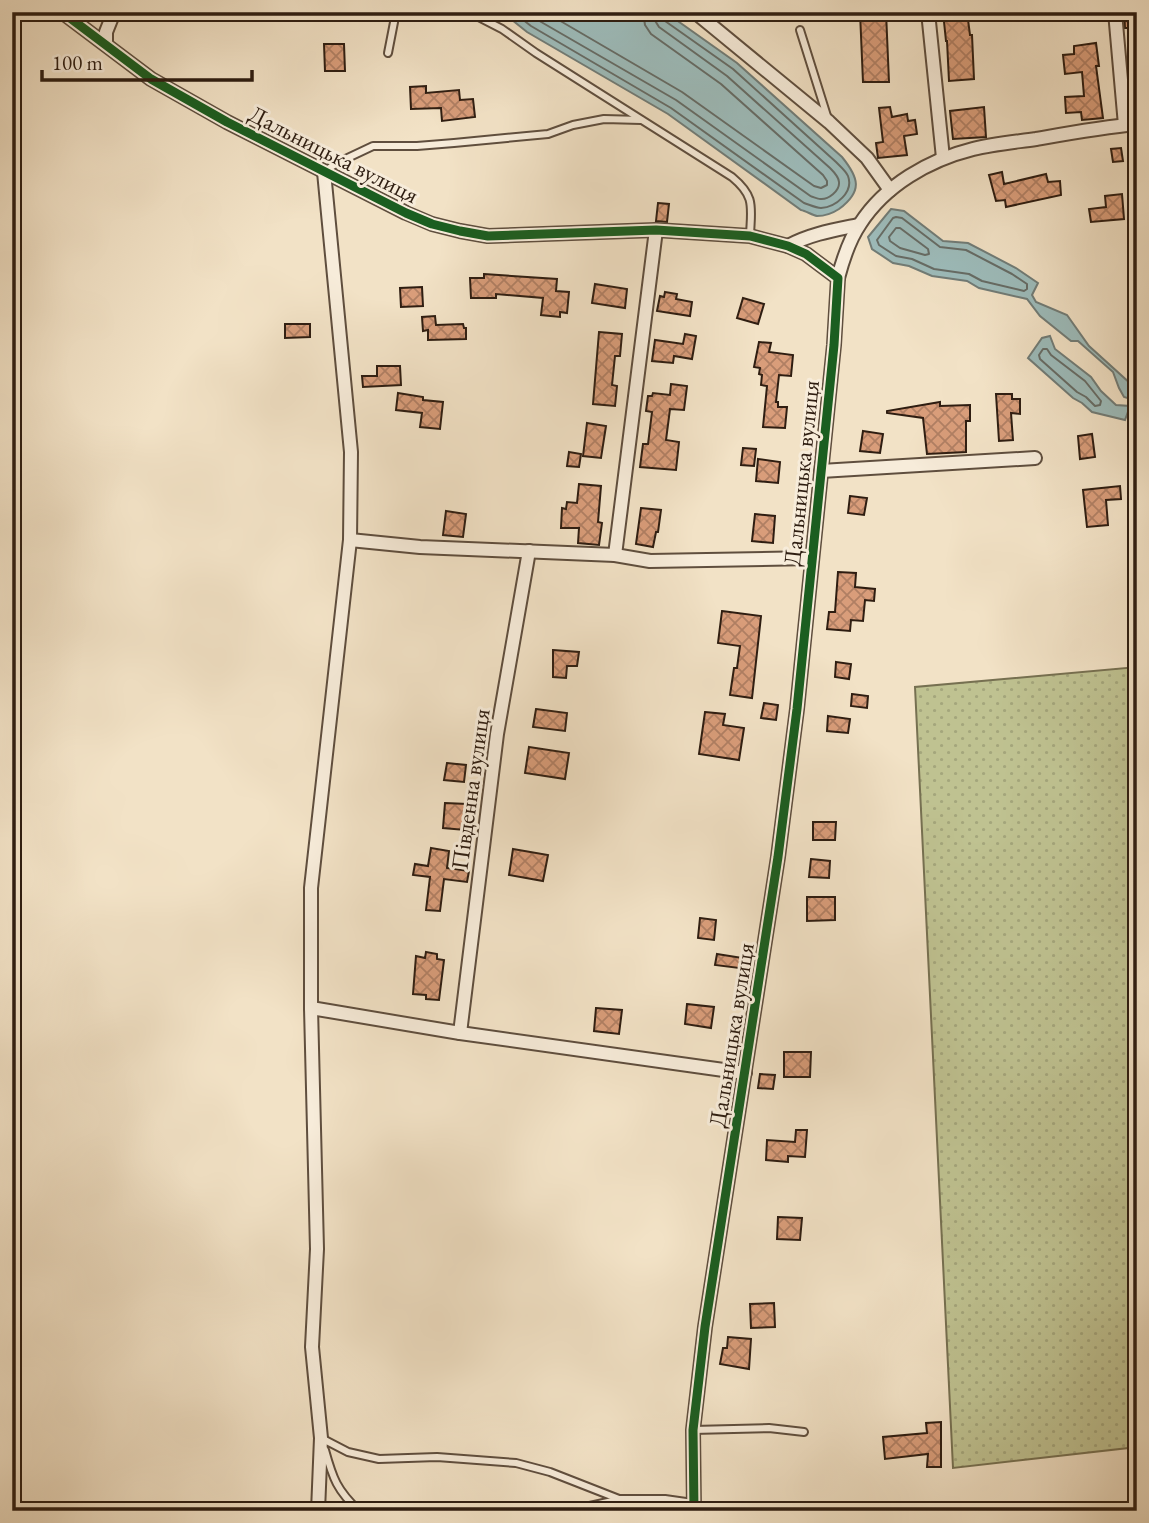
<svg xmlns="http://www.w3.org/2000/svg" width="1149" height="1523" viewBox="0 0 1149 1523" font-family="'EB Garamond',serif">
<defs>
<pattern id="grass-dots" width="8" height="8" patternUnits="userSpaceOnUse" patternTransform="scale(1.75)"><rect width="8" height="8" fill="#bfc291"/><path d="M2 2h.1M6 6h.1" fill="none" stroke="#a4a67c" stroke-width="1.8" stroke-linecap="round"/></pattern>
<pattern id="building-cross-hatch" width="8" height="8" patternUnits="userSpaceOnUse" patternTransform="scale(1.75)"><rect width="8" height="8" fill="#d99d7a"/><path d="M0 0l8 8M0 8l8-8" fill="none" stroke="#b07f63"/></pattern>
</defs>
<rect width="100%" height="100%" fill="#f2e2c6"/>
<filter id="stains"><feTurbulence type="fractalNoise" baseFrequency=".00286" numOctaves="4"/><feColorMatrix values="0 0 0 0 .2 0 0 0 0 .09 0 0 0 0 .02 0 0 0 .5 -.17"/></filter>
<radialGradient id="worn" r=".72"><stop offset=".6" stop-color="#630" stop-opacity="0"/><stop offset="1" stop-color="#630" stop-opacity=".3"/></radialGradient>
<path fill="url(#grass-dots)" stroke="#767051" stroke-width="2" d="M1137 667V1447L953 1468 915 687Z"/>
<g fill="#9dbcbb" stroke="#717c77" stroke-width="2">
<path d="M496 12H665L737 63 842 157C859 178 863 191 839 209 833 213 824 216 817 216 812 215 806 211 801 210L668 114 527 32 507 16Z"/>
<path d="M891 209 904 211 943 241 968 243 1016 268 1038 283 1032 295 1036 302 1067 315 1089 346 1131 384 1137 386V401L1124 397 1119 388 1113 372 1078 341H1071L1040 316 1027 299 979 288 967 281 932 276 909 266 893 263 872 249 868 237Z"/>
<path d="M1050 336 1055 349 1091 377 1101 391 1116 405 1130 406 1125 420 1092 412 1082 403 1073 398 1028 358 1042 338Z"/>
</g>
<g fill="none" stroke-linecap="round" stroke-linejoin="round">
<g stroke="#666c66" stroke-width="2">
<path d="M513 12 531 26 671 108 804 203C810 205 816 208 821 208 836 207 854 192 848 176 846 171 840 166 836 162L733 69 665 21 662 17V12"/>
<path d="M527 12 536 19 676 100 809 195C809 196 819 199 820 199 828 200 840 191 839 182 839 177 834 172 830 168L727 76 659 27 654 19 653 12"/>
<path d="M545 12 682 92 814 186 821 188 827 185V181L823 175 721 84 651 34 645 25 643 12"/>
<path d="M896 217 902 218 940 247 966 250 1012 274 1027 284V289L1024 291 982 281 969 274 934 269 912 259 896 256 879 245 877 240 893 218Z"/>
<path d="M896 228H900L928 249 929 254 925 255 900 248 890 241 889 237Z"/>
<path d="M1043 349H1047L1051 355 1085 381 1101 401 1100 405 1095 406 1086 397 1077 392 1040 359 1039 355Z"/>
</g>
</g>
<g fill="url(#building-cross-hatch)" stroke="#2e1d11" stroke-width="2">
<path d="M860 12H886L889 82H863Z"/>
<path d="M943 12H967L970 35H972L974 79 949 81 947 41H946Z"/>
<path d="M1124 12H1133L1134 28H1125Z"/>
<path d="M1096 43 1099 66H1096L1103 118 1082 120 1081 112 1066 113 1065 97 1084 96 1082 72 1065 74 1063 55 1074 54V46Z"/>
<path d="M324 44H344L345 71H325Z"/>
<path d="M426 86V93L459 90 460 100 473 99 475 117 442 121 441 108 411 109 410 87Z"/>
<path d="M890 107 892 117 907 114 908 121 915 120 917 134 904 136 907 155 878 158 876 143 883 142 879 108Z"/>
<path d="M984 107 986 137 953 139 950 111Z"/>
<path d="M1121 148 1123 161 1113 162 1111 149Z"/>
<path d="M1002 172 1004 184 1046 174 1048 182 1060 181 1061 195 1006 207 1005 200 996 201 989 175Z"/>
<path d="M1122 194 1124 219 1091 222 1089 209 1106 207 1105 196Z"/>
<path d="M658 203 669 204 667 222 656 221Z"/>
<path d="M484 274 557 279 556 291 569 292 567 313 560 312V317L541 315 543 298 496 294V298H471L470 278H484Z"/>
<path d="M595 284 627 289 625 308 592 303Z"/>
<path d="M422 287 423 306 401 307 400 288Z"/>
<path d="M665 292 677 294 676 299 692 302 690 316 657 311 660 296 664 297Z"/>
<path d="M743 298 764 304 758 324 737 318Z"/>
<path d="M435 316 436 325 463 324 464 328H466V339L428 340V330L423 331 422 317Z"/>
<path d="M285 324H310V337L285 338Z"/>
<path d="M599 332 622 334 620 356H615L612 385 617 386 615 406 593 404Z"/>
<path d="M685 334 696 336 692 359 674 356 673 363 652 361 655 340 683 344Z"/>
<path d="M759 342 771 343 769 352 793 355 791 376 779 375 776 402H778V407H787L785 428 763 427 767 386 761 385 762 375 759 374 760 368 754 367Z"/>
<path d="M377 366H400L401 385 363 387 362 376H377Z"/>
<path d="M671 384 687 386 684 410 670 409 666 440 679 442 676 470 640 467 643 444H648L652 412 646 411 648 396H652L653 393 670 395Z"/>
<path d="M398 393 423 397V400L443 402 440 429 420 427 422 413 396 410Z"/>
<path d="M996 394H1012V399H1020V414L1011 413 1013 440 999 441Z"/>
<path d="M940 402V406L970 405V421H966V452L927 454 923 418 887 413V411Z"/>
<path d="M587 423 606 426 601 458 583 456Z"/>
<path d="M863 431 883 434 880 453 860 451Z"/>
<path d="M1092 434 1095 457 1080 459 1078 436Z"/>
<path d="M743 448 756 449 754 466 741 465Z"/>
<path d="M569 452 581 454 579 467 567 466Z"/>
<path d="M758 459 780 462 778 483 756 481Z"/>
<path d="M579 484 601 486 598 522 602 523 599 545 578 543 579 528H561L562 508 566 509 567 502 577 503Z"/>
<path d="M1120 486 1121 499 1106 500 1108 525 1087 527 1083 490Z"/>
<path d="M850 496 867 498 864 515 848 513Z"/>
<path d="M641 508 661 510 658 532H656L653 547 636 544Z"/>
<path d="M446 511 466 514 463 537 443 535Z"/>
<path d="M755 514 775 516 773 543 752 541Z"/>
<path d="M838 572 856 573 855 587 875 589 874 601 865 600 863 621 851 620 850 631 827 629 829 612H835Z"/>
<path d="M722 611 761 616 752 698 730 695 734 668H737L740 646 718 643Z"/>
<path d="M553 650 579 652 577 666H567L566 678 553 677Z"/>
<path d="M836 662 851 664 849 679 835 677Z"/>
<path d="M852 694 868 696 867 708 851 706Z"/>
<path d="M764 703 778 705 776 720 761 718Z"/>
<path d="M536 709 567 713 565 731 533 727Z"/>
<path d="M705 712 725 714 723 725 744 728 739 760 699 754Z"/>
<path d="M828 716 850 719 848 733 827 731Z"/>
<path d="M529 747 569 753 565 779 525 773Z"/>
<path d="M447 763 466 765 464 782 444 780Z"/>
<path d="M445 803 467 804 465 830 443 828Z"/>
<path d="M813 822H836L835 840H813Z"/>
<path d="M431 848 449 851 447 868 469 871 467 882 444 879 440 911 426 910 430 877 413 875 415 864 428 866Z"/>
<path d="M513 849 548 855 543 881 509 875Z"/>
<path d="M811 859 830 861 829 878 809 877Z"/>
<path d="M807 897H835V920L807 921Z"/>
<path d="M700 918 716 920 714 940 698 938Z"/>
<path d="M426 952 437 954V959L444 960 439 1000 426 999V995L413 994 416 956 425 958Z"/>
<path d="M717 954 749 959 747 969 715 965Z"/>
<path d="M687 1004 714 1007 711 1028 685 1024Z"/>
<path d="M596 1008 622 1010 619 1034 594 1031Z"/>
<path d="M784 1052H811L810 1077H784Z"/>
<path d="M760 1074 775 1075 773 1089 758 1088Z"/>
<path d="M796 1130H807L805 1157 788 1156V1162L766 1160 767 1140 795 1142Z"/>
<path d="M778 1217 802 1218 800 1240 777 1239Z"/>
<path d="M774 1303 775 1327 751 1328 750 1304Z"/>
<path d="M728 1337 751 1339 749 1369 720 1364 723 1348H727Z"/>
<path d="M941 1422V1467H927L928 1454 885 1459 883 1437 927 1433 926 1423Z"/>
</g>
<g fill="none" stroke-linecap="round" stroke-linejoin="round">
<defs>
<g id="service">
<path d="M469 12 502 29 536 53 732 177C756 197 751 207 750 236"/>
<path d="M800 30 827 116"/>
<path d="M388 53 396 12"/>
<path d="M325 171 337 163 373 146H417L454 143 548 134 573 125 604 119 641 120"/>
<path d="M693 1430 769 1428 804 1432"/>
<path d="M321 1438 348 1452 379 1459 437 1457 516 1463 550 1472 619 1499H665L693 1503"/>
<path d="M325 1450C333 1479 337 1490 359 1511"/>
<path d="M567 1511 617 1500"/>
</g>
<g id="minor">
<path d="M62 12 151 79 227 122 406 213 432 224 460 231 488 236 656 230 750 236 788 246 806 254 838 278 834 345 797 709 778 857 705 1327 693 1430 694 1511"/>
<path d="M695 12 829 122 867 158 890 190"/>
<path d="M928 12 943 158"/>
<path d="M1115 12 1125 125"/>
<path d="M106 44V32L114 12"/>
<path d="M788 246C810 234 834 230 858 225"/>
<path d="M838 278C843 259 849 240 860 224 885 185 929 160 973 149 993 144 1015 142 1036 139 1070 133 1103 127 1137 124"/>
<path d="M821 471 1035 458"/>
<path d="M350 540 420 547 615 555 650 561 812 558"/>
<path d="M615 555 656 230"/>
<path d="M311 1008 460 1033 745 1073"/>
<path d="M460 1033 497 734 529 551"/>
<path d="M318 1511 321 1438 312 1347 317 1249 311 1008V888L350 540 351 452 324 172"/>
</g>
</defs>
<use href="#service" stroke="#5f4e3e" stroke-width="10"/>
<use href="#minor" stroke="#5f4e3e" stroke-width="16"/>
<use href="#service" stroke="#f7ecda" stroke-width="6"/>
<use href="#minor" stroke="#f7ecda" stroke-width="12"/>
<defs>
<path id="cycleway" d="M62 12 151 79 227 122 406 213 432 224 460 231 488 236 656 230 750 236 788 246 806 254 838 278 834 345 797 709 778 857 705 1327 693 1430 694 1511"/>
</defs>
<use href="#cycleway" stroke="#f7ecda" stroke-width="13"/>
<use href="#cycleway" stroke="#1b5e20" stroke-width="9"/>
</g>
<g text-anchor="middle" dominant-baseline="central" stroke-width="6" stroke-linejoin="round" paint-order="stroke">
<g font-size="24" fill="#2e1d11" stroke="#f7ecda">
<text transform="translate(334 154) rotate(27)">Дальницька вулиця</text>
<text transform="translate(801 473) rotate(-84)">Дальницька вулиця</text>
<text transform="translate(470 789) rotate(-82)">Південна вулиця</text>
<text transform="translate(731 1035) rotate(-81)">Дальницька вулиця</text>
</g>
</g>
<rect width="1149" height="1523" fill="none" stroke="#f2e2c6" stroke-width="42"/>
<rect x="14" y="14" width="1121" height="1495" fill="none" stroke="#2e1d11" stroke-width="3.5"/>
<rect x="21" y="21" width="1107" height="1481" fill="none" stroke="#2e1d11" stroke-width="2"/>
<path d="M42 70v10h210v-10" fill="none" stroke="#2e1d11" stroke-width="3.5"/>
<text x="52" y="70" font-size="21" fill="#2e1d11" stroke="#f7ecda" stroke-width="5" paint-order="stroke">100 m</text>
<rect width="100%" height="100%" filter="url(#stains)"/>
<rect width="100%" height="100%" fill="url(#worn)"/>
</svg>
